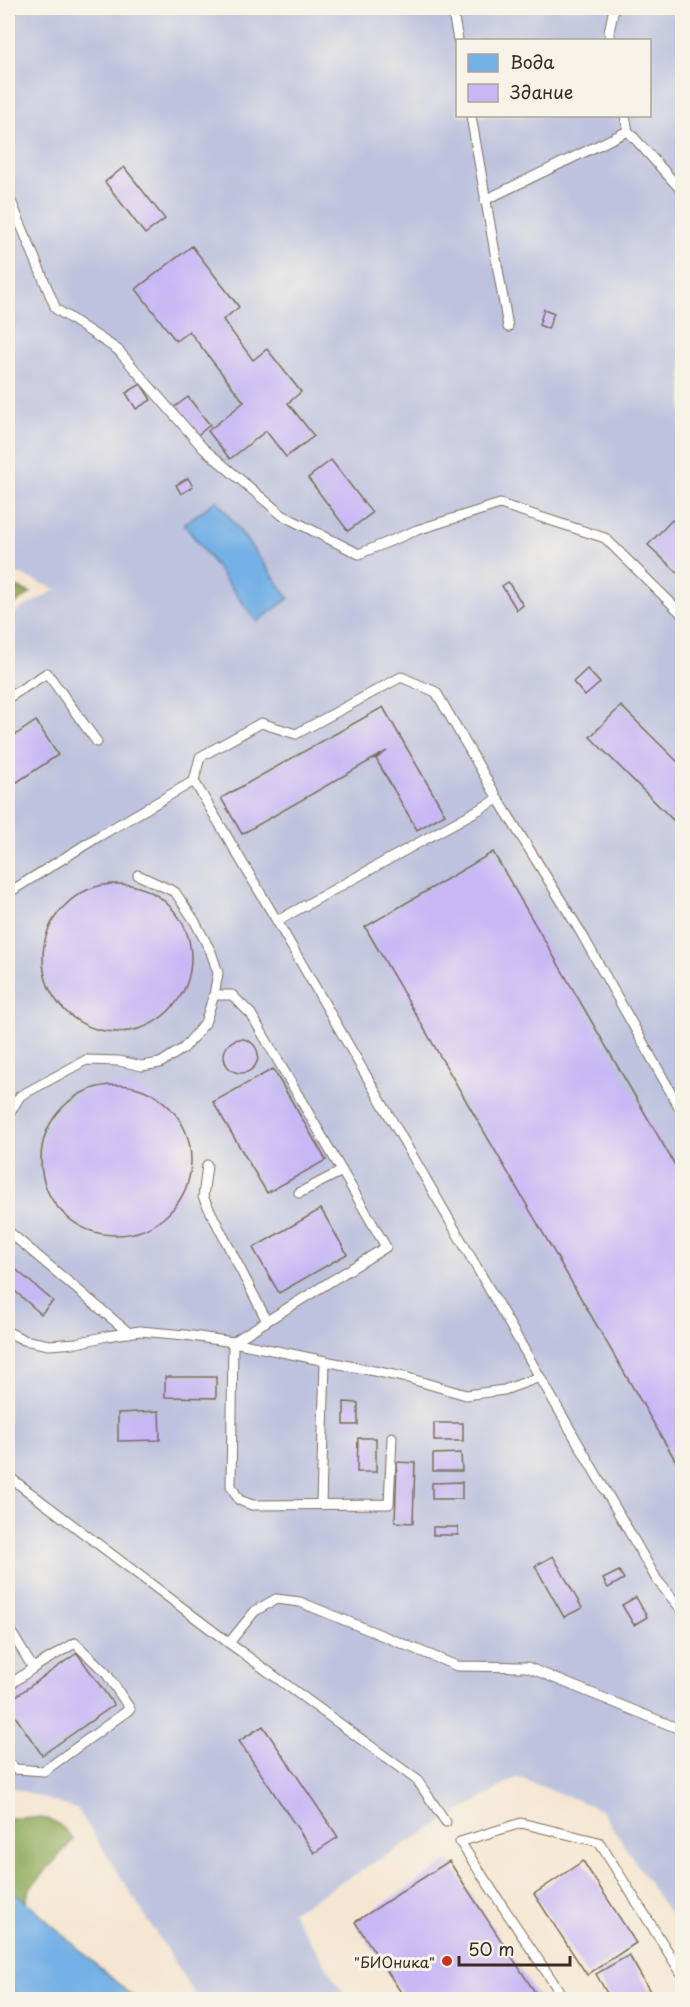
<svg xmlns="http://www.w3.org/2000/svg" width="690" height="2007" viewBox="0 0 690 2007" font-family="'Playpen Sans',sans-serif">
<rect width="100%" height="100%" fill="#f7f3e8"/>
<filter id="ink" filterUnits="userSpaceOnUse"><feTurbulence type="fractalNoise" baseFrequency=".0167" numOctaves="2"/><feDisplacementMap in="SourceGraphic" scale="12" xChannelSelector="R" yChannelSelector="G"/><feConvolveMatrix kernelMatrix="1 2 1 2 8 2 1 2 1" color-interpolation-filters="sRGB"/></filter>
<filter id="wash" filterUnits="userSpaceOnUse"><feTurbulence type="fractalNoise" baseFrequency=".008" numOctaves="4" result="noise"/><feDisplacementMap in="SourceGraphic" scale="24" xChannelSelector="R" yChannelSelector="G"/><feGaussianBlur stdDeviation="1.35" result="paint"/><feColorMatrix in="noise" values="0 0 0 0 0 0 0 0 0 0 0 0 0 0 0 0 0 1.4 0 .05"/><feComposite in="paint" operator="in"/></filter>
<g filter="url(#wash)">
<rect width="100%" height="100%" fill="#f5e6d1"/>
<path fill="#bdc3de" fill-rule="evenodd" d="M8 8H682V1933L600 1809 517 1777 292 1912 347 1999H198L78 1810 8 1786V616L55 590 61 591 8 570ZM458 40H650V116H458Z"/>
<g fill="#90ab5d" stroke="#666a3e" stroke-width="1.5">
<path d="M8 584 31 593 8 608Z"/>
<path d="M8 1818C38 1818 54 1812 73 1840L29 1889 26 1902 8 1888Z"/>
</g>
<g fill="#75b0e6" stroke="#586d82" stroke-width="1.5">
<path d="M217 500 289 598 257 622 184 524Z"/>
<path d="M8 1888 26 1902 135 1999H20L8 1983Z"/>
</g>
<g id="blocks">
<g fill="#c7b7f5">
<path d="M124 167 165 219 145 234 105 182Z"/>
<path d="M192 246 239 307 223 320 253 360 267 349 301 392 288 403 314 436 286 457 266 431 230 459 208 431 244 402 189 331 176 341 136 289Z"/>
<path d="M544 309 554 313 548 329 539 325Z"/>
<path d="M141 384 151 400 136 409 126 393Z"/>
<path d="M188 397 210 425 194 438 172 409Z"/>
<path d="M331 460 372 513 348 531 308 478Z"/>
<path d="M188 478 193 487 181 494 176 485Z"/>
<path d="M672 520 682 529V577L648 545Z"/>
<path d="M508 582 523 605 517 610 502 586Z"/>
<path d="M587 669 600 683 585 696 573 682Z"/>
<path d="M621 706 682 766V829L590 737Z"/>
<path d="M383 707 445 814 417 830 376 759 387 751 242 834 221 798Z"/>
<path d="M36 721 58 755 8 788V740Z"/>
<path d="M493 852 682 1177V1472L365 927Z"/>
<circle cx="117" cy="958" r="74"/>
<circle cx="241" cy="1056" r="17"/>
<path d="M273 1069 326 1160 267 1193 213 1102Z"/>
<circle cx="116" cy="1160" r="75"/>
<path d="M321 1209 347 1254 279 1293 253 1248Z"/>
<path d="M13 1267 53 1301 41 1314 8 1285V1272Z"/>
<path d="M165 1377H216V1398L165 1397Z"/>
<path d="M344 1402 358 1403V1425H344Z"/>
<path d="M159 1411 160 1440 118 1441V1413Z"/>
<rect x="434" y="1423" width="29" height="18"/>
<path d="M358 1438H376V1472H357Z"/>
<path d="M461 1453 462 1471H433V1454Z"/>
<path d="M397 1462 415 1463 413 1523 395 1522Z"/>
<path d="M462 1482V1499H432V1483Z"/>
<rect x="433" y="1527" width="25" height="8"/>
<path d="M553 1556 582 1608 564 1617 535 1566Z"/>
<path d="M619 1571 624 1579 608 1588 603 1579Z"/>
<path d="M636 1597 647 1617 634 1625 622 1605Z"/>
<path d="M77 1653 114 1705 42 1755 8 1706V1702Z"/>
<path d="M263 1726 338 1837 314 1853 239 1741Z"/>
<path d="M449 1861 540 2000H406L355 1922Z"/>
<path d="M583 1861 636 1943 587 1975 534 1894Z"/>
<path d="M629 1955 655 2000H611L596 1974Z"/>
</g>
</g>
</g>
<g filter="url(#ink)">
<use href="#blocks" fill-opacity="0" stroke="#7c6c5d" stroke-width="1.5"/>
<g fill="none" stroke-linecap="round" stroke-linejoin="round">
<defs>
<g id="service">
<path d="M452 8 458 40"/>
<path d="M611 40 609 32 614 8"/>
<path d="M471 116 508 327"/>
<path d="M625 116 628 131 682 191"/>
<path d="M8 194 56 309 118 350 203 448 282 515 359 554 417 530 500 504 605 538 682 614"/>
<path d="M485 200 628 131"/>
<path d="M8 698 47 673 97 742"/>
<path d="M194 781 277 921 498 799"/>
<path d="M8 893 101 835 194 781 200 757 261 723 296 734 401 677 436 692 498 799 580 931 682 1112"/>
<path d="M277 921 657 1580 682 1610"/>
<path d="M214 995H232L251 1014 386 1247 233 1342 231 1486 239 1500 252 1505 389 1504 392 1437"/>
<path d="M8 1116 20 1096 86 1060 119 1061 142 1066 160 1063 184 1048 205 1023 214 995 218 973 211 952 194 920 175 892 138 875"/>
<path d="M207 1165 203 1197 267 1321"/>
<path d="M299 1193 342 1171"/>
<path d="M8 1231 129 1333"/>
<path d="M8 1332 24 1340 49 1345 77 1343 107 1336 140 1331 185 1335 233 1342 408 1378 466 1395 504 1390 540 1377"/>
<path d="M8 1476 229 1643 417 1780 446 1822"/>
<path d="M321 1504 325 1361"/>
<path d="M8 1627 33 1668 75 1643 106 1673 130 1709 44 1771 15 1769 8 1761"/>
<path d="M229 1643 255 1611 276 1599 300 1602 457 1666 527 1667 682 1730"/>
<path d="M8 1686 33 1668"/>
<path d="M565 2000 460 1842 521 1823 599 1842 682 1974"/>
</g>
</defs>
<use href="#service" stroke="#7c6c5d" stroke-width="11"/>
<use href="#service" stroke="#fff" stroke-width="9"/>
</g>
</g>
<circle fill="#c8321e" stroke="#f7f3e8" stroke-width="2" cx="447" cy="1961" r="6"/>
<g text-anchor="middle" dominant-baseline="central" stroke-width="6" stroke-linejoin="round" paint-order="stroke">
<g font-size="15" fill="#3b2a1e" stroke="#f7f3e8" text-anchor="end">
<text x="435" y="1961">"БИОника"</text>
</g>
</g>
<rect width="690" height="2007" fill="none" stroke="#f7f3e8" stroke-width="30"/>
<rect x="456" y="39" width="195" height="78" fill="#f7f3e8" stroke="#aca397" stroke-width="1.5"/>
<rect x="468" y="54" width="30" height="18" fill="#75b0e6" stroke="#aca397" stroke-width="1.5"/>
<text x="510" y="69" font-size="18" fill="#3b2a1e">Вода</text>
<rect x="468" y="84" width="30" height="18" fill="#c7b7f5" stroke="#aca397" stroke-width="1.5"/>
<text x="510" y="99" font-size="18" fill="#3b2a1e">Здание</text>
<path d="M459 1956v9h111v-9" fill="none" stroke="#3b2a1e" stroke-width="3"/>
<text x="468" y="1956" font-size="18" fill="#3b2a1e" stroke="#f7f3e8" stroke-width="4.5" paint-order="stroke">50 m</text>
</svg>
